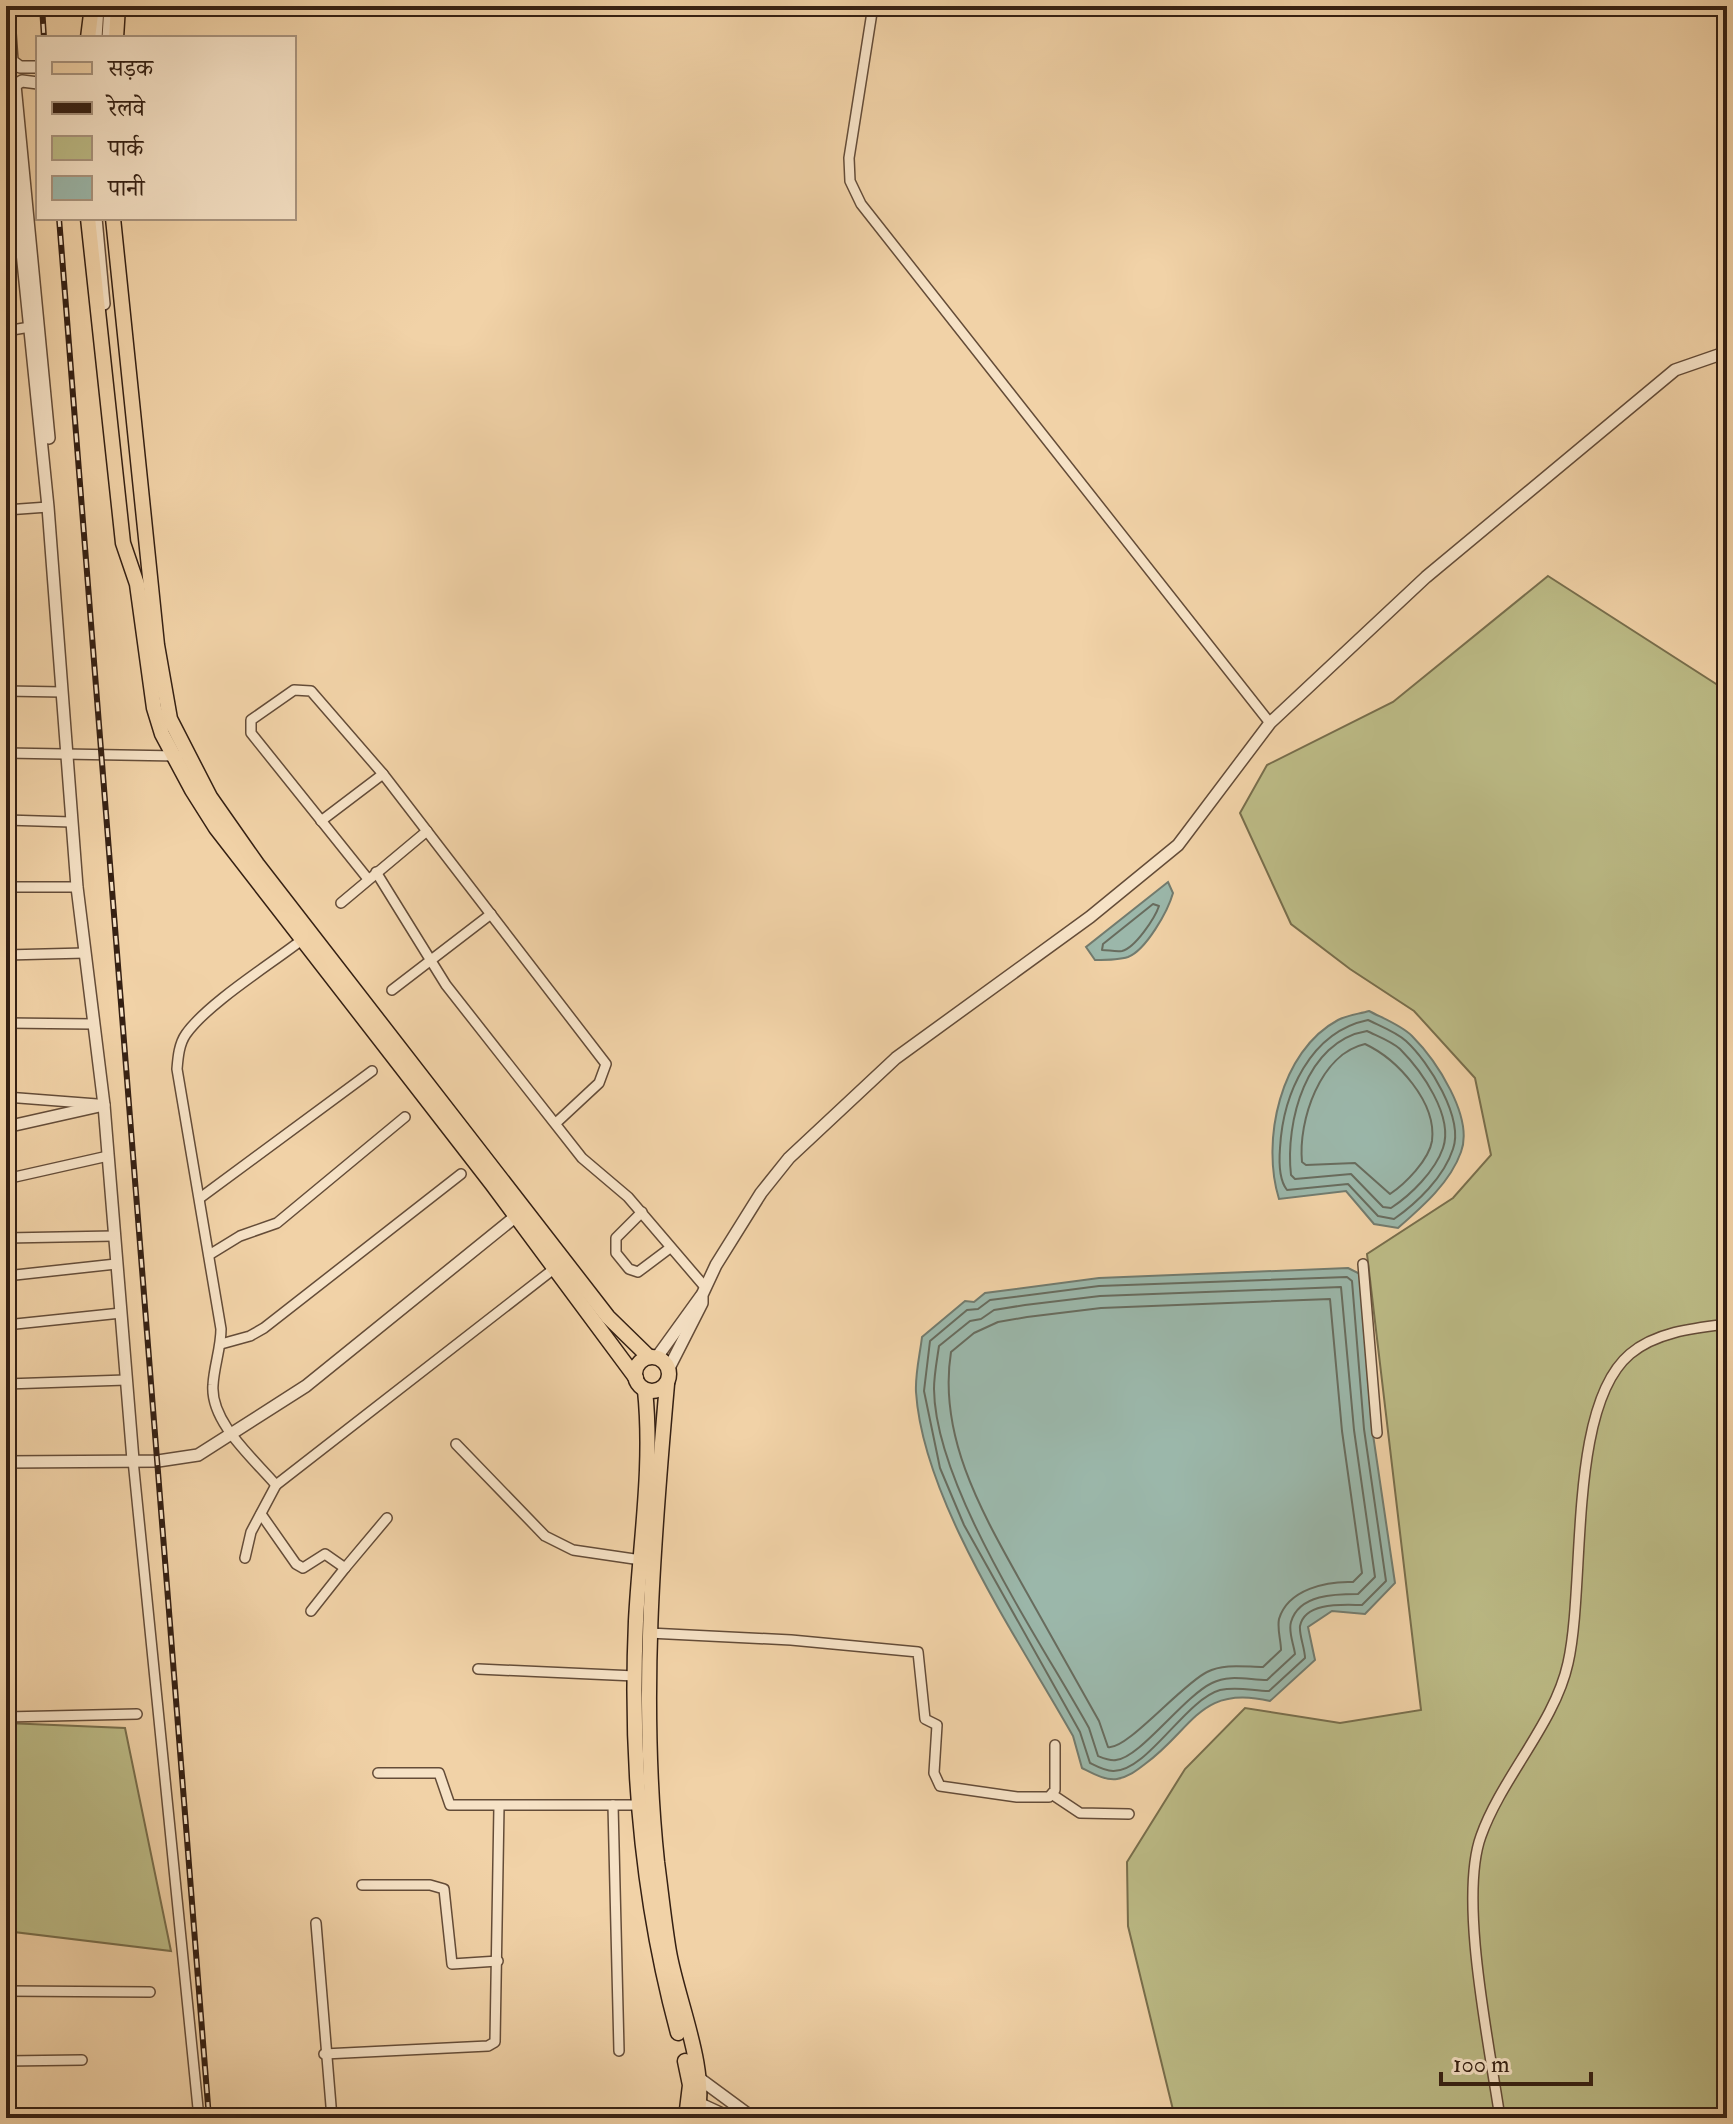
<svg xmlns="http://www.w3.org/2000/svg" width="1733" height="2124" viewBox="0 0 1733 2124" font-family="'IM FELL Double Pica','Noto Serif Devanagari',serif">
<rect width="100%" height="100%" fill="#f1d2a7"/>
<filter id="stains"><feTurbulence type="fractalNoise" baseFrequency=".0025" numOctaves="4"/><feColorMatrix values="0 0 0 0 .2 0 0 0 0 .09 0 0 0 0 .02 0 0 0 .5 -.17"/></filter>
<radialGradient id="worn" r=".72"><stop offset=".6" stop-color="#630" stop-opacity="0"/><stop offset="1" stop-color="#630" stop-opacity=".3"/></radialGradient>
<g fill="#bcbb86" stroke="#786e4c" stroke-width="2">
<path d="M1548 576 1727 691V2118H1175L1128 1926 1127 1862 1185 1769 1245 1708 1340 1723 1421 1710 1367 1254 1453 1198 1491 1155 1475 1078 1414 1011 1350 969 1291 924 1240 813 1267 765 1393 702Z"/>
<path d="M6 1723 125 1728 171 1951 6 1931Z"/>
</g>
<g fill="#9bb7aa" stroke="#727b6e" stroke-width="2">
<path d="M1168 882 1173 893C1168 911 1146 950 1128 957 1119 960 1104 960 1095 960L1086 947Z"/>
<path d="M1369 1011C1382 1018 1401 1025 1412 1036 1436 1060 1474 1117 1461 1152 1450 1183 1422 1207 1398 1228L1374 1224 1346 1191 1279 1199C1261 1141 1280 1051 1338 1020 1347 1015 1359 1014 1369 1011Z"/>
<path d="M1348 1268 1360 1274 1372 1428 1395 1583 1365 1614 1332 1611 1308 1627 1315 1660 1270 1701C1200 1684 1193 1729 1145 1764 1136 1771 1128 1777 1117 1779 1106 1781 1092 1773 1082 1768L1073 1736C1019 1640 923 1501 916 1392 915 1374 920 1354 922 1337L965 1301 974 1302 985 1293 1099 1278Z"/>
</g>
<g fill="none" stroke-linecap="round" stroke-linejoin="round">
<g stroke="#686c5e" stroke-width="2">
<path d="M1153 904 1159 906C1155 918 1135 948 1122 951 1116 952 1108 950 1102 950L1103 944Z"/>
<path d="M1368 1020C1380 1026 1396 1032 1406 1041 1429 1062 1464 1118 1453 1149 1444 1177 1417 1203 1394 1219L1378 1216 1348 1184 1287 1190C1279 1180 1279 1161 1280 1148 1283 1094 1310 1032 1368 1020Z"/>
<path d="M1367 1031C1377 1036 1391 1041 1400 1049 1421 1070 1454 1116 1443 1148 1435 1171 1411 1195 1391 1208L1383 1207 1351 1174 1295 1179 1291 1175C1285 1122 1306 1041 1367 1031Z"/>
<path d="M1365 1044C1397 1059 1437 1102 1432 1141 1429 1160 1405 1184 1390 1194L1355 1163 1306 1165 1302 1162C1298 1121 1320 1054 1365 1044Z"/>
<path d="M1347 1277 1352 1281 1364 1429 1386 1581 1362 1605C1345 1605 1305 1601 1300 1626 1299 1635 1305 1649 1305 1658L1269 1691C1253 1691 1238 1686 1220 1690 1185 1700 1147 1772 1113 1771 1105 1771 1096 1766 1090 1763L1080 1732 964 1525 940 1468 924 1391 930 1341 967 1310 978 1309 990 1300 1099 1286Z"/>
<path d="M1341 1287 1354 1430 1375 1577 1358 1594C1336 1594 1299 1594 1291 1622 1288 1632 1294 1645 1295 1654L1267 1680C1249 1680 1229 1674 1212 1683 1183 1697 1140 1758 1116 1760 1110 1761 1103 1758 1098 1756L1089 1728C1040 1640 935 1487 934 1389 934 1375 937 1360 939 1346L970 1321 981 1319 994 1310 1025 1305 1100 1296Z"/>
<path d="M1330 1299 1342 1431 1362 1573 1353 1582C1327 1581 1288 1589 1279 1619 1277 1630 1281 1640 1281 1650L1263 1667C1246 1667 1224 1663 1207 1672 1182 1684 1126 1751 1108 1747L1099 1721C1075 1678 1051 1635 1027 1593 986 1519 937 1440 951 1352L974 1333 998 1322 1027 1317 1101 1308Z"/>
</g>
<defs>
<g id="minor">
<path d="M873 6 849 158 850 181 861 204 1270 723"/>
<path d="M6 331 30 327"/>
<path d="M6 510 48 507"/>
<path d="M6 691 62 692"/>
<path d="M6 753 178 756"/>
<path d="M6 820 71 822"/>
<path d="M321 821 383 774"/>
<path d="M376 872 446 985 582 1158 628 1197 705 1287"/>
<path d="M368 879 251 733V720L294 690 311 691 383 774 606 1064 599 1083 556 1123"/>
<path d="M6 887H77"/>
<path d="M341 903 427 831"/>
<path d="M303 939C271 964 208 1003 186 1034 179 1044 178 1057 177 1069L221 1329C221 1348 214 1366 213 1385 210 1422 253 1458 276 1485L555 1268"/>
<path d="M6 955 85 953"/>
<path d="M392 990 491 914"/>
<path d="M6 1023 93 1024"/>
<path d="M6 1097 97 1104"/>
<path d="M6 1179 108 1156"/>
<path d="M200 1198 372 1071"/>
<path d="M642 1212 616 1238V1253L629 1269 638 1272 670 1248"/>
<path d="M6 1238 114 1236"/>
<path d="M209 1255 240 1236 277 1223 405 1117"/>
<path d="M1363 1264 1377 1433"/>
<path d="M6 1276 116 1264"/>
<path d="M6 1325 121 1313"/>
<path d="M221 1344 250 1336 264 1328 461 1174"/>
<path d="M6 1384 126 1380"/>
<path d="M456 1444 545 1536 573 1550 641 1560"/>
<path d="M133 1460 199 2118"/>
<path d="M261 1514 296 1564 303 1568 325 1554 345 1568 387 1518"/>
<path d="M245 1558 251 1532 276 1485"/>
<path d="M311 1611 345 1568"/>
<path d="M649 1633 791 1640 918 1652 925 1719 937 1725 934 1773 940 1786 1017 1797H1049L1055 1790V1745"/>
<path d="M478 1669 635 1676"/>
<path d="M6 1717 137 1714"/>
<path d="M378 1773H439L450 1805H641"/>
<path d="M1053 1795 1080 1813 1129 1814"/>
<path d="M613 1805 619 2051"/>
<path d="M362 1885H430L444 1889 452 1964 498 1961"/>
<path d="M316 1923 332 2118"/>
<path d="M6 1991 150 1992"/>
<path d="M324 2054 488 2046 495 2042 499 1806"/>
<path d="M6 2061 82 2060"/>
<path d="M1500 2118C1490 2048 1458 1899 1481 1836 1502 1777 1555 1723 1568 1663 1586 1584 1567 1407 1630 1354 1656 1332 1694 1328 1727 1324"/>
</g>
<g id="tertiary">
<path d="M8 6 12 61 20 67H38"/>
<path d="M96 38 98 7"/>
<path d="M108 38 110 6"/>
<path d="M38 83 22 81 15 85 49 438"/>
<path d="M6 95 48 507 77 887 104 1105 133 1460"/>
<path d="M96 218 104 304"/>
<path d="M6 1127 104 1105"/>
<path d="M657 1357 701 1296"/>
<path d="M669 1368 702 1303V1295L716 1265 761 1193 789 1158 896 1058 1090 917 1178 845 1270 723 1426 577 1675 370 1727 352"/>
<path d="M6 1462 158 1461 198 1455 306 1386 520 1213"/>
<path d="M696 2076 753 2118"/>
<path d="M692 2100 731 2118"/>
</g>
<g id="primary">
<path d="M88 38 92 6"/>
<path d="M116 38 118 6"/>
<path d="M88 218 123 543 137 584 154 708 162 734 192 790 216 828 492 1184 636 1378"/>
<path d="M113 218 157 645 170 719 210 797 257 864 608 1317 649 1357"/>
<circle cx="652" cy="1374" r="17"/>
<path d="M667 1384C653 1543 640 1702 657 1862 661 1892 664 1922 669 1952 678 2003 708 2068 697 2118"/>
<path d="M645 1390C653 1467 640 1543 636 1621 630 1758 642 1900 678 2033"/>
<path d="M685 2061 690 2085 686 2118"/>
</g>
</defs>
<use href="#minor" stroke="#644c38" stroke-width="12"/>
<use href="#tertiary" stroke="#644c38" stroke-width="14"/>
<use href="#primary" stroke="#352013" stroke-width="17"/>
<use href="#minor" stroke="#f6e2c6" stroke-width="9"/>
<use href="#tertiary" stroke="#f6e2c6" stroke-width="11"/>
<use href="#primary" stroke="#f1d2a7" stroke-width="14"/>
<defs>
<g id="rail">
<path d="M42 6 44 38"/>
<path d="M59 218 209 2118"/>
</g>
</defs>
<use href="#rail" stroke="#352013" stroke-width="6"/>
<use href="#rail" stroke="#f6e2c6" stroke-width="3" stroke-dasharray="9" stroke-linecap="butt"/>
</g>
<rect width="1733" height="2124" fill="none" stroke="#f1d2a7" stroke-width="32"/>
<rect x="8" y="8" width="1717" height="2108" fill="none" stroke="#352013" stroke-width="4"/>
<rect x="16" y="16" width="1701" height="2092" fill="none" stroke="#352013" stroke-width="2"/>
<rect x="36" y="36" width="260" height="184" fill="#f6e2c6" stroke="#a9947e" stroke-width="2"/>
<rect x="52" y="62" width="40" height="12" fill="#f1d2a7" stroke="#a9947e" stroke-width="2"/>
<text x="108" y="76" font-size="24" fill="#352013">सड़क</text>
<rect x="52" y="102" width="40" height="12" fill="#352013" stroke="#a9947e" stroke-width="2"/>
<text x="108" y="116" font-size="24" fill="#352013">रेलवे</text>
<rect x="52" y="136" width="40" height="24" fill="#bcbb86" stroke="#a9947e" stroke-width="2"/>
<text x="108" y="156" font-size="24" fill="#352013">पार्क</text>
<rect x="52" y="176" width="40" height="24" fill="#9bb7aa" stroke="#a9947e" stroke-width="2"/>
<text x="108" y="196" font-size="24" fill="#352013">पानी</text>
<path d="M1441 2072v12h150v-12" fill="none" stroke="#352013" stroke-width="4"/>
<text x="1453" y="2072" font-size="24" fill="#352013" stroke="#f6e2c6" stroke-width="6" paint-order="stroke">100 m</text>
<rect width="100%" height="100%" filter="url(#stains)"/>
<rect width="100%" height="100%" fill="url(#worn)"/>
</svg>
